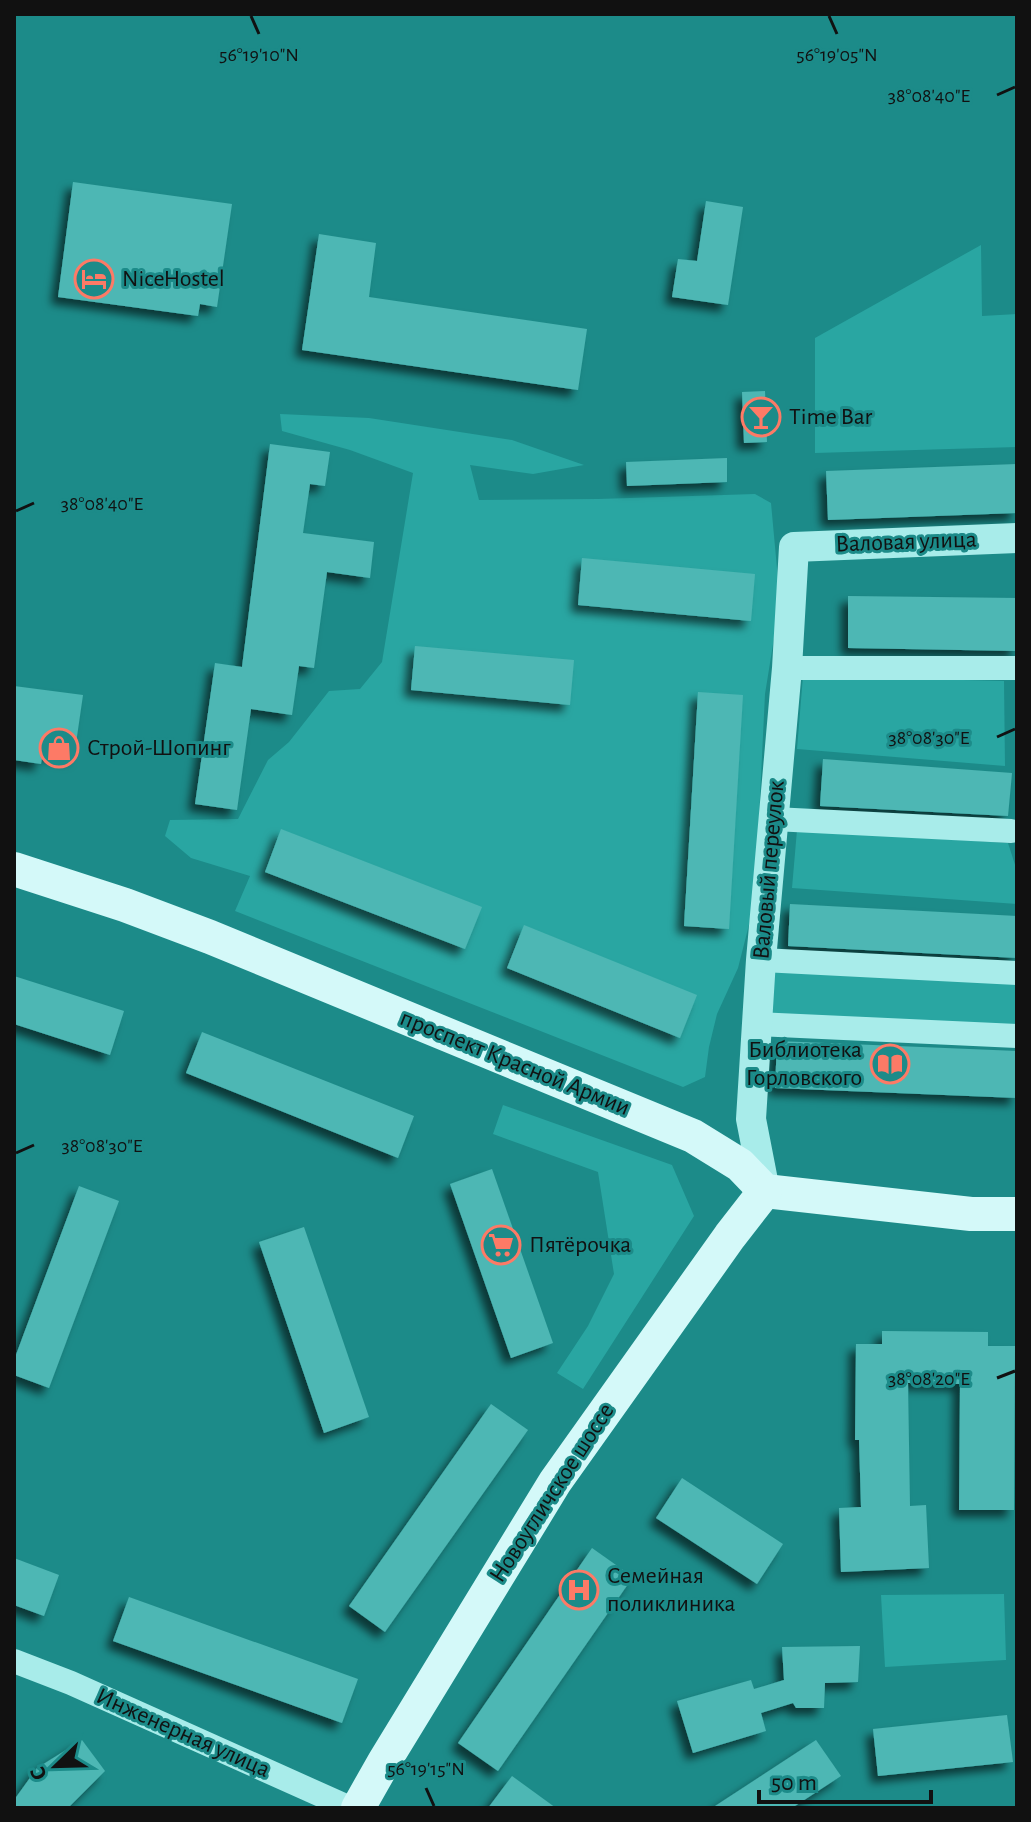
<svg xmlns="http://www.w3.org/2000/svg" width="1031" height="1822" viewBox="0 0 1031 1822" font-family="'Alegreya Sans',sans-serif">
<defs>
<filter id="shadow"><feDropShadow dx="-7" dy="7" stdDeviation="4" flood-color="#0009"/></filter>
</defs>
<rect width="100%" height="100%" fill="#1c8b89"/>
<g fill="#29a6a2">
<path d="M981 245 982 316 1017 314V447L815 453V338Z"/>
<path d="M280 414 369 418 512 440 584 465 533 474 470 465 479 500 598 499 755 494 771 503 780 601 765 694 755 901 738 968 717 1014 709 1047 705 1077 683 1087 235 911 250 876 191 858 165 836 170 820 238 819 268 760 289 742 329 691 360 689 382 662 413 473 350 450 282 431Z"/>
<path d="M803 676 1004 681 1005 766 797 749Z"/>
<path d="M797 830 1008 843 1017 871V904L792 888Z"/>
<path d="M772 972 1017 978V1028L771 1017Z"/>
<path d="M503 1105 672 1165 694 1216 583 1389 557 1373 588 1326 614 1274 598 1172 493 1134Z"/>
<path d="M1004 1594 1006 1660 885 1667 881 1595Z"/>
</g>
<g fill="#4eb7b4" filter="url(#shadow)">
<path d="M73 182 232 204 217 307 200 304 198 316 58 297Z"/>
<path d="M706 201 743 207 728 305 672 297 678 259 697 261Z"/>
<path d="M319 234 376 243 369 297 587 329 578 390 302 350Z"/>
<path d="M765 391 767 442 744 443 742 392Z"/>
<path d="M270 444 330 452 325 486 310 484 303 533 374 542 370 578 327 572 314 668 299 666 292 715 251 709 237 810 195 804 215 663 242 667Z"/>
<path d="M727 458V482L627 486 626 462Z"/>
<path d="M1017 464V513L828 520 826 471Z"/>
<path d="M582 558 755 574 751 621 578 605Z"/>
<path d="M848 596 1017 598V651L848 648Z"/>
<path d="M415 646 574 660 570 705 411 690Z"/>
<path d="M14 686 83 695 74 757 43 752 41 764 14 760Z"/>
<path d="M698 692 743 695 729 929 684 926Z"/>
<path d="M823 759 1012 773 1008 816 820 806Z"/>
<path d="M281 829 482 907 465 949 265 872Z"/>
<path d="M790 904 1017 916V958L788 946Z"/>
<path d="M524 925 697 995 680 1038 507 968Z"/>
<path d="M14 976 124 1011 110 1055 14 1024Z"/>
<path d="M202 1032 414 1116 398 1158 186 1073Z"/>
<path d="M777 1041 1017 1051V1098L775 1088Z"/>
<path d="M492 1169 553 1343 511 1358 450 1184Z"/>
<path d="M79 1186 119 1201 49 1388 14 1375V1360Z"/>
<path d="M304 1227 369 1417 324 1433 259 1242Z"/>
<path d="M882 1331 988 1332V1346H1015L1014 1510H959L960 1384 908 1383 910 1506 926 1505 929 1568 841 1572 839 1508 861 1507 859 1440H855L856 1344H882Z"/>
<path d="M491 1404 528 1430 385 1632 349 1606Z"/>
<path d="M682 1478 783 1544 757 1584 656 1518Z"/>
<path d="M592 1548 633 1577 498 1771 458 1743Z"/>
<path d="M14 1558 59 1575 44 1616 14 1605Z"/>
<path d="M129 1597 358 1679 342 1723 113 1641Z"/>
<path d="M860 1646 858 1682 825 1683 824 1708H796L793 1703 761 1713 766 1731 693 1753 677 1701 751 1680 754 1689 784 1680 782 1647Z"/>
<path d="M1007 1715 1013 1762 878 1776 873 1729Z"/>
<path d="M82 1740 105 1771 68 1808H14V1800L37 1768Z"/>
<path d="M816 1740 841 1776 792 1808H712Z"/>
<path d="M512 1776 556 1808H488Z"/>
</g>
<g fill="none" stroke-linecap="round" stroke-linejoin="round">
<g stroke="#a8ecea" stroke-width="24">
<path d="M787 668H1017"/>
<path d="M774 819 1011 831"/>
<path d="M761 960 1017 973"/>
<path d="M758 1024 1017 1036"/>
<path d="M14 1661 71 1683 350 1808"/>
</g>
<path stroke="#a8ecea" stroke-width="30" d="M765 1191 751 1119 761 960 787 668 794 547 1017 538"/>
<g stroke="#d4f9f9" stroke-width="34">
<path d="M14 869 125 905 210 937 693 1136 740 1165 765 1191 971 1214H1017"/>
<path d="M358 1808 384 1762 555 1482 730 1236 765 1191"/>
</g>
</g>
<path fill="none" stroke="#111" stroke-width="3" d="M251 16 259 34M829 16 837 34M997 95 1015 87M16 511 34 503M997 737 1015 729M16 1153 34 1145M997 1378 1015 1371M426 1788 434 1806"/>
<defs>
<symbol id="hotel-ring" viewBox="-11 -11 22 22"><circle r="9.5" fill="#1c8b89" stroke="#fd7a66" stroke-width="1.5"/><path d="M-6-4.5h1.5V1H6V5H4.5V3h-9V5H-6ZM-4 0a1.8 1.8 0 1 1 3.6 0ZM.5 0V-2.5h3Q6-2.5 6 0Z" fill="#fd7a66"/></symbol>
<symbol id="bar-ring" viewBox="-11 -11 22 22"><circle r="9.5" fill="#1c8b89" stroke="#fd7a66" stroke-width="1.5"/><path d="M-6-5H6L.8 .8V4.5H3.5V6h-7V4.5H-.8V.8Z" fill="#fd7a66"/></symbol>
<symbol id="shop-ring" viewBox="-11 -11 22 22"><circle r="9.5" fill="#1c8b89" stroke="#fd7a66" stroke-width="1.5"/><path d="M-5-2.5h2.3a2.7 3.5 0 0 1 5.4 0H5L5.5 6h-11ZM-1.5-2.5h3a1.5 2.3 0 0 0-3 0Z" fill="#fd7a66"/></symbol>
<symbol id="library-ring" viewBox="-11 -11 22 22"><circle r="9.5" fill="#1c8b89" stroke="#fd7a66" stroke-width="1.5"/><path d="M-6-4Q-3-5.5-.7-3.5V5Q-3 3-6 4ZM6-4Q3-5.5 .7-3.5V5Q3 3 6 4Z" fill="#fd7a66"/></symbol>
<symbol id="supermarket-ring" viewBox="-11 -11 22 22"><circle r="9.5" fill="#1c8b89" stroke="#fd7a66" stroke-width="1.5"/><path d="M-6-5.5h2.5l.6 2H6L4.5 2H-2.5L-4.4-4H-6ZM-1.5 3.2a1.3 1.3 0 1 0 .1 0ZM3 3.2a1.3 1.3 0 1 0 .1 0Z" fill="#fd7a66"/></symbol>
<symbol id="hospital-ring" viewBox="-11 -11 22 22"><circle r="9.5" fill="#1c8b89" stroke="#fd7a66" stroke-width="1.5"/><path d="M-5-5h3v3.5h4V-5h3V5h-3V1.5h-4V5h-3Z" fill="#fd7a66"/></symbol>
</defs>
<g fill-rule="evenodd">
<use href="#hotel-ring" x="72" y="257" width="44" height="44"/>
<use href="#bar-ring" x="739" y="395" width="44" height="44"/>
<use href="#shop-ring" x="37" y="726" width="44" height="44"/>
<use href="#library-ring" x="868" y="1042" width="44" height="44"/>
<use href="#supermarket-ring" x="479" y="1223" width="44" height="44"/>
<use href="#hospital-ring" x="557" y="1568" width="44" height="44"/>
</g>
<g text-anchor="middle" dominant-baseline="central" stroke-width="6" stroke-linejoin="round" paint-order="stroke">
<g font-size="24" fill="#111" stroke="#1c8b89" text-anchor="start">
<text x="122" y="279">NiceHostel</text>
<text x="789" y="417">Time Bar</text>
<text x="87" y="748">Строй-Шопинг</text>
<text x="862" y="1050" text-anchor="end">Библиотека<tspan x="862" dy="28">Горловского</tspan></text>
<text x="529" y="1245">Пятёрочка</text>
<text x="607" y="1576">Семейная<tspan x="607" dy="28">поликлиника</tspan></text>
</g>
<g font-size="24" fill="#111" stroke="#1c8b89">
<text transform="translate(906 542) rotate(-2)">Валовая улица</text>
<text transform="translate(769 870) rotate(-85)">Валовый переулок</text>
<text transform="translate(515 1063) rotate(22)">проспект Красной Армии</text>
<text transform="translate(552 1493) rotate(-57)">Новоугличское шоссе</text>
<text transform="translate(183 1733) rotate(24)">Инженерная улица</text>
</g>
</g>
<g font-size="20" text-anchor="middle" fill="#111" stroke="#1c8b89" stroke-width="6" stroke-linejoin="round" paint-order="stroke">
<text x="259" y="61">56°19'10"N</text>
<text x="837" y="61">56°19'05"N</text>
<text x="929" y="102">38°08'40"E</text>
<text x="102" y="510">38°08'40"E</text>
<text x="929" y="744">38°08'30"E</text>
<text x="102" y="1152">38°08'30"E</text>
<text x="929" y="1385">38°08'20"E</text>
<text x="426" y="1775">56°19'15"N</text>
</g>
<rect width="1031" height="1822" fill="none" stroke="#111111" stroke-width="32"/>
<g transform="translate(56 1766) rotate(247)" stroke="#1c8b89" stroke-width="6" paint-order="stroke">
<path d="M0-6L14 30L0 20L-14 30Z" fill="#111111"/>
<text y="-12" font-size="22" font-weight="bold" text-anchor="middle" fill="#111111">С</text>
</g>
<path d="M759 1790v12h172v-12" fill="none" stroke="#111111" stroke-width="4"/>
<text x="771" y="1790" font-size="24" fill="#111111" stroke="#1c8b89" stroke-width="6" paint-order="stroke">50 m</text>
</svg>
